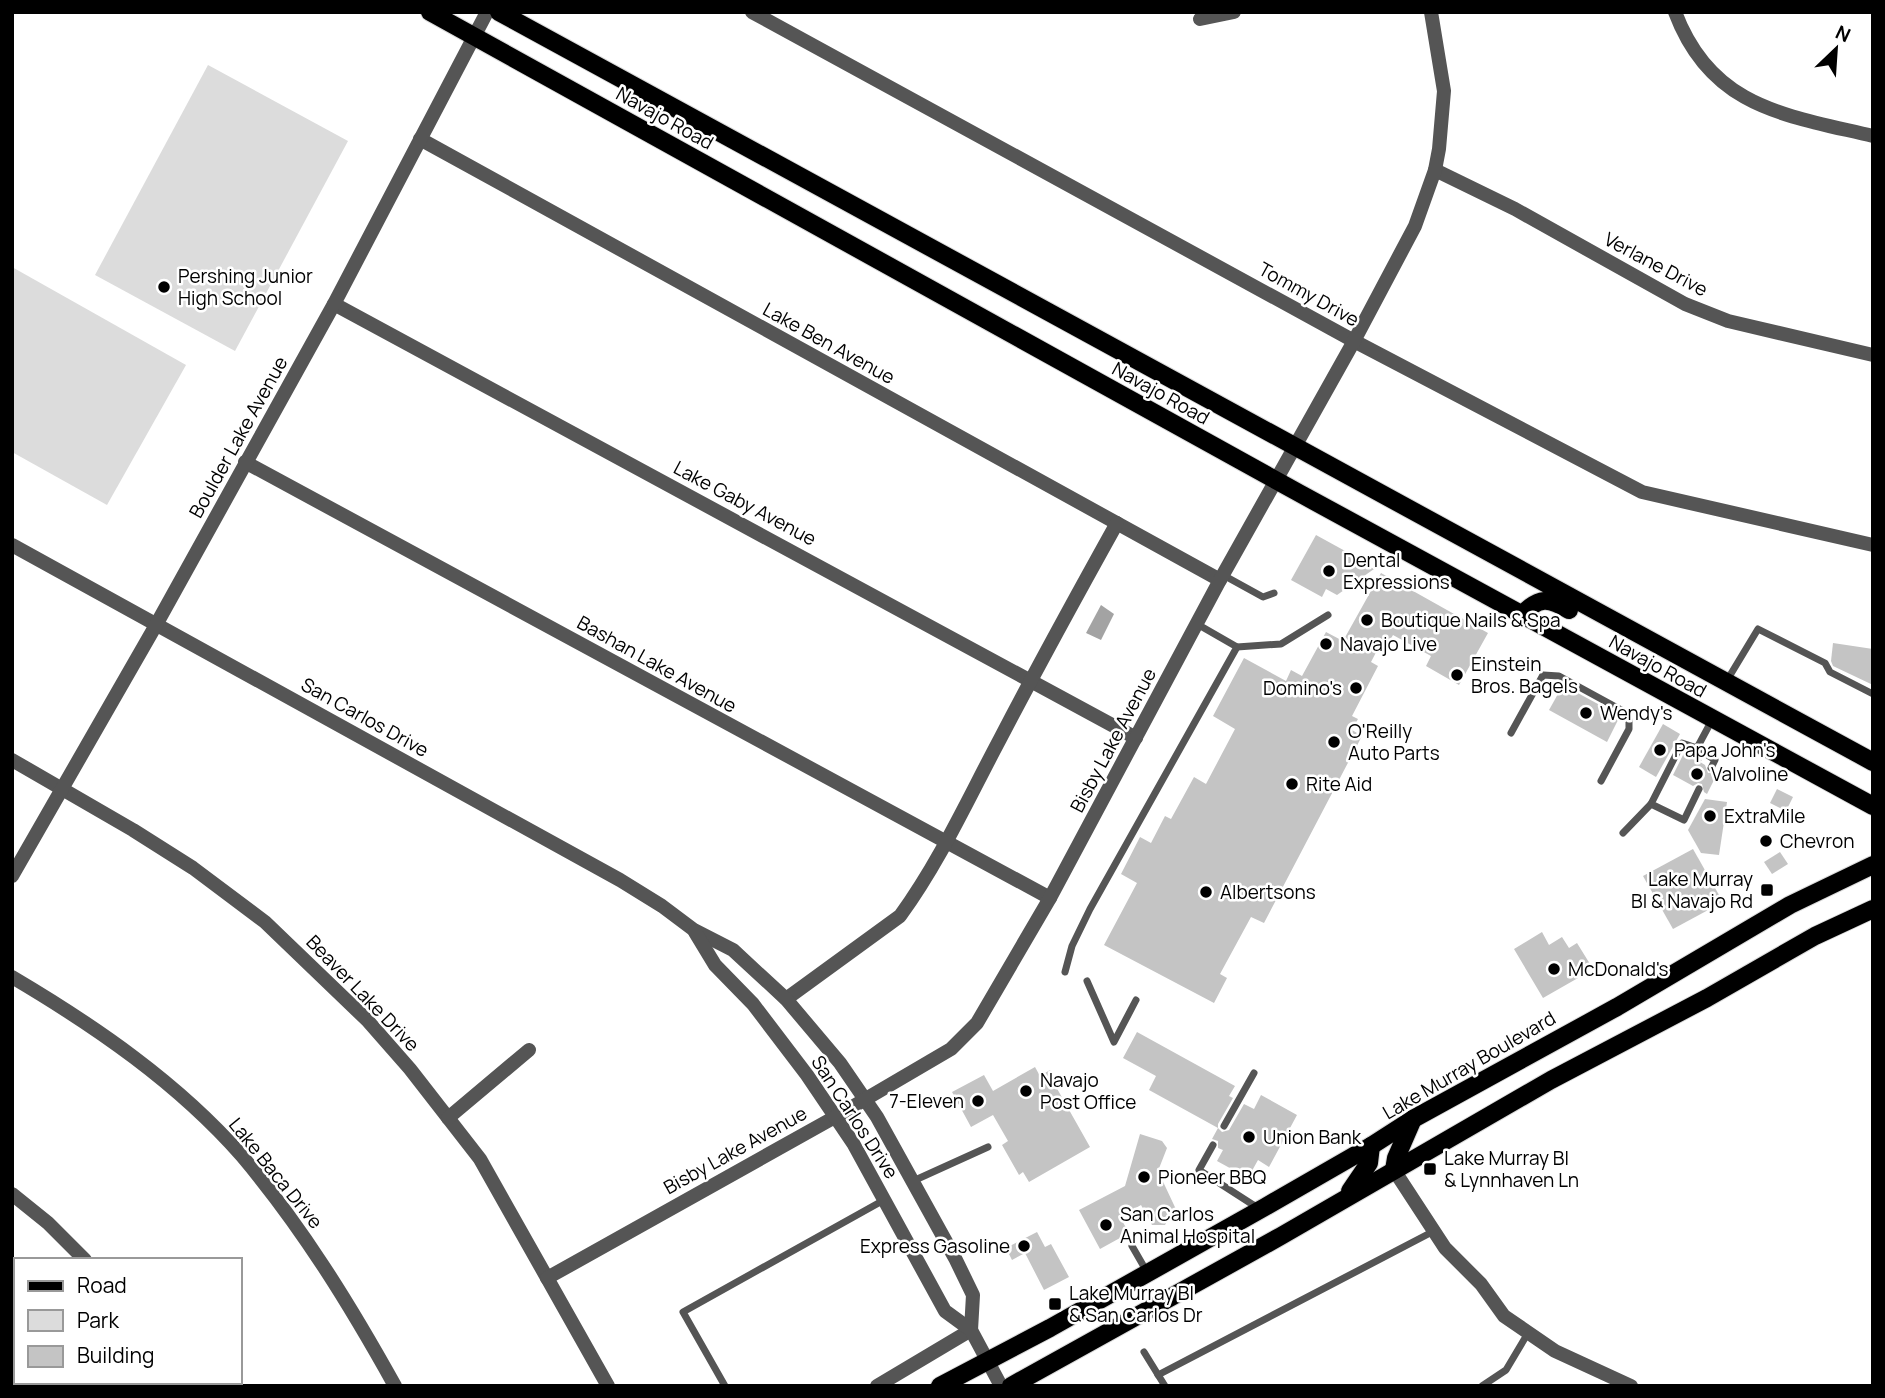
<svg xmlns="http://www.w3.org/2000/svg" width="1885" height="1398" viewBox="0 0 1885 1398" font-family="Manrope,sans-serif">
<rect width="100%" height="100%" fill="#fff"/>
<g fill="#dcdcdc">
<path d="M208 65 348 141 235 351 95 275Z"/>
<path d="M12 267 186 365 107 505 12 452Z"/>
</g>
<path fill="#a3a3a3" d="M1101 605 1114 614 1101 640 1086 633Z"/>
<g fill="#c4c4c4">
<path d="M1316 535 1367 563 1366 565 1374 569 1337 595 1326 589 1322 597 1291 580Z"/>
<path d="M1381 573 1488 633 1459 685 1426 666 1431 656 1393 635 1389 642 1383 639 1371 662 1378 666 1352 716 1358 719 1352 730 1362 736 1264 923 1251 917 1220 974 1227 978 1214 1003 1104 945 1137 883 1121 874 1140 837 1151 843 1165 816 1171 819 1194 777 1206 784 1235 729 1213 716 1244 658 1286 681 1291 670 1302 676 1326 632 1343 641Z"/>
<path d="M1833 643 1873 649V685L1833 666 1831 661Z"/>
<path d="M1563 685 1620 716 1607 742 1549 710Z"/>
<path d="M1663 724 1680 734 1656 777 1639 767Z"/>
<path d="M1685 751 1702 760 1700 762 1705 765 1708 773 1718 772 1707 794 1704 792 1702 784 1698 783 1693 786 1673 775Z"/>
<path d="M1777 789 1793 797 1786 811 1770 803Z"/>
<path d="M1705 799 1727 802 1719 855 1701 853 1688 830Z"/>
<path d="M1693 849 1723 902 1673 929 1643 876Z"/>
<path d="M1780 852 1788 864 1772 874 1764 862Z"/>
<path d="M1542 932 1549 945 1562 937 1569 948 1577 943 1590 964 1575 973 1578 978 1543 998 1514 949Z"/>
<path d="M1137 1032 1235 1086 1229 1096 1233 1098 1218 1124V1128L1222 1132 1229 1130 1244 1104 1254 1109 1261 1095 1297 1115 1269 1167 1258 1160 1248 1178 1217 1161 1223 1150 1218 1148V1141L1212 1139 1218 1128 1149 1090 1156 1076 1123 1058Z"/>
<path d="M1035 1067 1040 1076 1050 1070 1057 1084 1055 1085 1090 1147 1029 1182 1023 1172 1019 1175 1002 1145 1008 1141 993 1115 971 1127 952 1092 984 1075 993 1091Z"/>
<path d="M1140 1134 1162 1141 1167 1148 1158 1171 1181 1220 1168 1219 1165 1225H1152L1141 1205 1120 1217 1129 1233 1100 1249 1079 1210 1125 1186Z"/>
<path d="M1037 1232 1045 1247 1051 1244 1069 1277 1044 1290 1025 1253 1012 1260 1006 1248Z"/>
</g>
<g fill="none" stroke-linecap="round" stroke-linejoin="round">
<defs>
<g id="primary">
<path d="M430 12 1299 493 1873 806"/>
<path d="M499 12 1873 762"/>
<path d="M1522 615C1539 596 1549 598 1569 610"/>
<path d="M1394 1170 1396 1158 1413 1119"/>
<path d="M1350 1191 1369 1163 1371 1146"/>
<path d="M940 1386 1050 1328 1265 1207 1371 1146 1413 1119 1617 1007 1790 905 1873 865"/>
<path d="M1011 1386 1281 1236 1551 1080 1707 998 1815 936 1873 909"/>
</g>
</defs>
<use href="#primary" stroke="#dbdbdb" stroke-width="20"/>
<g stroke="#555" stroke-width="7">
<path d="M1223 575 1263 597 1274 593"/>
<path d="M1237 647 1281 644 1328 615"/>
<path d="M1726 682 1758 629 1825 663 1830 672 1873 694"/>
<path d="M1511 733 1543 675 1559 676 1625 712 1629 720V729L1601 781"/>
<path d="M1697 748 1715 760 1711 768"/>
<path d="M1699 789 1684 820 1651 804 1682 743 1697 748 1712 720"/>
<path d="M1623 833 1651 804"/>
<path d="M1065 972 1072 946 1090 909 1237 647 1197 624"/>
<path d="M1087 981 1114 1042 1136 1000"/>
<path d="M1224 1126 1254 1073"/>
<path d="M1213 1145 1199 1170 1258 1208"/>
<path d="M913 1181 988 1147"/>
<path d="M1132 1246 1147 1272"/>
<path d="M1144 1352 1165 1386"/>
<path d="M1158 1375 1434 1231"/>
<path d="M725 1386 683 1312 884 1200"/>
<path d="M1482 1386 1506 1370 1528 1333"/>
</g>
<g stroke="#555" stroke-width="14">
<path d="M752 12 1354 341 1642 492 1873 545"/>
<path d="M1675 12C1711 108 1785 115 1873 136"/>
<path d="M1200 19 1234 12"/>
<path d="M420 139 1220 580"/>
<path d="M1435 170 1515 209 1685 304 1728 321 1873 355"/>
<path d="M334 304 1136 738"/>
<path d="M245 462 1050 898"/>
<path d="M12 760 133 830 193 868 265 922 367 1020 410 1069 480 1159 608 1386"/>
<path d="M12 977C95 1026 178 1083 242 1156 302 1227 350 1305 395 1386"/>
<path d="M786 999 900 916C940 861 968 799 1000 739 1038 666 1077 595 1117 523"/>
<path d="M448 1118 529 1050"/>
<path d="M1394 1170 1445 1248 1481 1284 1504 1316 1555 1351 1631 1386"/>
<path d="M12 1194 48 1223 85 1260"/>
<path d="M547 1278 835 1117"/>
<path d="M183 1382 185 1386"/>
<path d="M877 1386 971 1330"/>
</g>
<g stroke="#555" stroke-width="14">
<path d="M12 545 620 880 662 906 694 930 733 950 786 999 840 1063 877 1117 955 1258 973 1295 971 1330"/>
<path d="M12 876 156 625 334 304 487 12"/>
<path d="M695 932 715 965 753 1004 807 1075 853 1143 945 1311 971 1330 1001 1386"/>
<path d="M835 1117 951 1049 977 1023 1050 898 1220 580 1354 341 1415 226 1435 170 1439 149 1444 91 1431 12"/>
</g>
<use href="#primary" stroke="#000" stroke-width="18"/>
</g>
<g fill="#000" stroke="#fff" stroke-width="2.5">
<circle cx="164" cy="287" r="7"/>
<circle cx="1329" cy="571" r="7"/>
<circle cx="1367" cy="620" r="7"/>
<circle cx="1326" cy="644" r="7"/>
<circle cx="1457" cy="675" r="7"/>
<circle cx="1356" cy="688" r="7"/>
<circle cx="1586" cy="713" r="7"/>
<circle cx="1334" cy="742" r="7"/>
<circle cx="1660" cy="750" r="7"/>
<circle cx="1697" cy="774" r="7"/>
<circle cx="1292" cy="784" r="7"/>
<circle cx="1710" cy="816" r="7"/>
<circle cx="1766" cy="841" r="7"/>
<rect x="1760" y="883" width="14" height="14" rx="3.5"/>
<circle cx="1206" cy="892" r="7"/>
<circle cx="1554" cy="969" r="7"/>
<circle cx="1026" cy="1091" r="7"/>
<circle cx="978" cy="1101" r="7"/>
<circle cx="1249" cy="1137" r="7"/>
<rect x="1423" y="1162" width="14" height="14" rx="3.5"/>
<circle cx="1144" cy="1177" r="7"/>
<circle cx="1106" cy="1225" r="7"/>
<circle cx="1024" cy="1246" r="7"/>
<rect x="1048" y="1297" width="14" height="14" rx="3.5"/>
</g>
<g text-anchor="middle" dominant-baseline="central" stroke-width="5" stroke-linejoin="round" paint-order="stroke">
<g font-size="19" fill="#000" stroke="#fff">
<text transform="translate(665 118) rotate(29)">Navajo Road</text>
<text transform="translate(1656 264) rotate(28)">Verlane Drive</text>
<text transform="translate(1309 294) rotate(29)">Tommy Drive</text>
<text transform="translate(829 343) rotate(29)">Lake Ben Avenue</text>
<text transform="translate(1161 393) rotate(29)">Navajo Road</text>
<text transform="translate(238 437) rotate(-61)">Boulder Lake Avenue</text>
<text transform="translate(745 503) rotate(28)">Lake Gaby Avenue</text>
<text transform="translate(657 664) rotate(29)">Bashan Lake Avenue</text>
<text transform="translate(1658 666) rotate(29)">Navajo Road</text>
<text transform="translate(365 717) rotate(29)">San Carlos Drive</text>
<text transform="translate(1113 740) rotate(-62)">Bisby Lake Avenue</text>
<text transform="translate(363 993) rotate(46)">Beaver Lake Drive</text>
<text transform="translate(1469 1065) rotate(-30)">Lake Murray Boulevard</text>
<text transform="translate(855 1117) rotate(57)">San Carlos Drive</text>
<text transform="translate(735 1150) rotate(-29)">Bisby Lake Avenue</text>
<text transform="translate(276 1173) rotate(51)">Lake Baca Drive</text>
</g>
<g font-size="19" fill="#000" stroke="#fff" text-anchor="start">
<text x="178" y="276">Pershing Junior<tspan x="178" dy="22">High School</tspan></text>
<text x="1343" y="560">Dental<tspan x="1343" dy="22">Expressions</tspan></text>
<text x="1381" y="620">Boutique Nails &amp; Spa</text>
<text x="1340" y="644">Navajo Live</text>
<text x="1471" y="664">Einstein<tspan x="1471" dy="22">Bros. Bagels</tspan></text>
<text x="1342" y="688" text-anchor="end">Domino's</text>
<text x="1600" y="713">Wendy's</text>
<text x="1348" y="731">O'Reilly<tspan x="1348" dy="22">Auto Parts</tspan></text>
<text x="1674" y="750">Papa John's</text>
<text x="1711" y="774">Valvoline</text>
<text x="1306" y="784">Rite Aid</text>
<text x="1724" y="816">ExtraMile</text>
<text x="1780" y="841">Chevron</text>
<text x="1753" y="879" text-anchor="end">Lake Murray<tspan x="1753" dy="22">Bl &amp; Navajo Rd</tspan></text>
<text x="1220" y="892">Albertsons</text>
<text x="1568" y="969">McDonald's</text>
<text x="1040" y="1080">Navajo<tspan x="1040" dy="22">Post Office</tspan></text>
<text x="964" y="1101" text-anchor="end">7-Eleven</text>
<text x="1263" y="1137">Union Bank</text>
<text x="1444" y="1158">Lake Murray Bl<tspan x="1444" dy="22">&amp; Lynnhaven Ln</tspan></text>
<text x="1158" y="1177">Pioneer BBQ</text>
<text x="1120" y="1214">San Carlos<tspan x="1120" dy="22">Animal Hospital</tspan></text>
<text x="1010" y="1246" text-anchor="end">Express Gasoline</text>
<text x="1069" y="1293">Lake Murray Bl<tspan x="1069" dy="22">&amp; San Carlos Dr</tspan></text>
</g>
</g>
<rect width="1885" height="1398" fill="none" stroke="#000000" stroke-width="28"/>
<rect x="14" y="1258" width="228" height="126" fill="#ffffff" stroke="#999999" stroke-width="2"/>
<rect x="28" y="1281" width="35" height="10" fill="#000000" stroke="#999999" stroke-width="2"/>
<text x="77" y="1293" font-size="21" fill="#000000">Road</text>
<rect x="28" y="1310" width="35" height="21" fill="#dcdcdc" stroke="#999999" stroke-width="2"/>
<text x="77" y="1328" font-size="21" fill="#000000">Park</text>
<rect x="28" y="1346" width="35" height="21" fill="#c4c4c4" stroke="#999999" stroke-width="2"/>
<text x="77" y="1363" font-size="21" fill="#000000">Building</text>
<g transform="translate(1836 49) rotate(25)" stroke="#ffffff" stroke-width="5" paint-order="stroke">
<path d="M0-5L12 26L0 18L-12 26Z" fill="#000000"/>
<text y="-10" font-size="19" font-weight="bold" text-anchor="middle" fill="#000000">N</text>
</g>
</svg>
